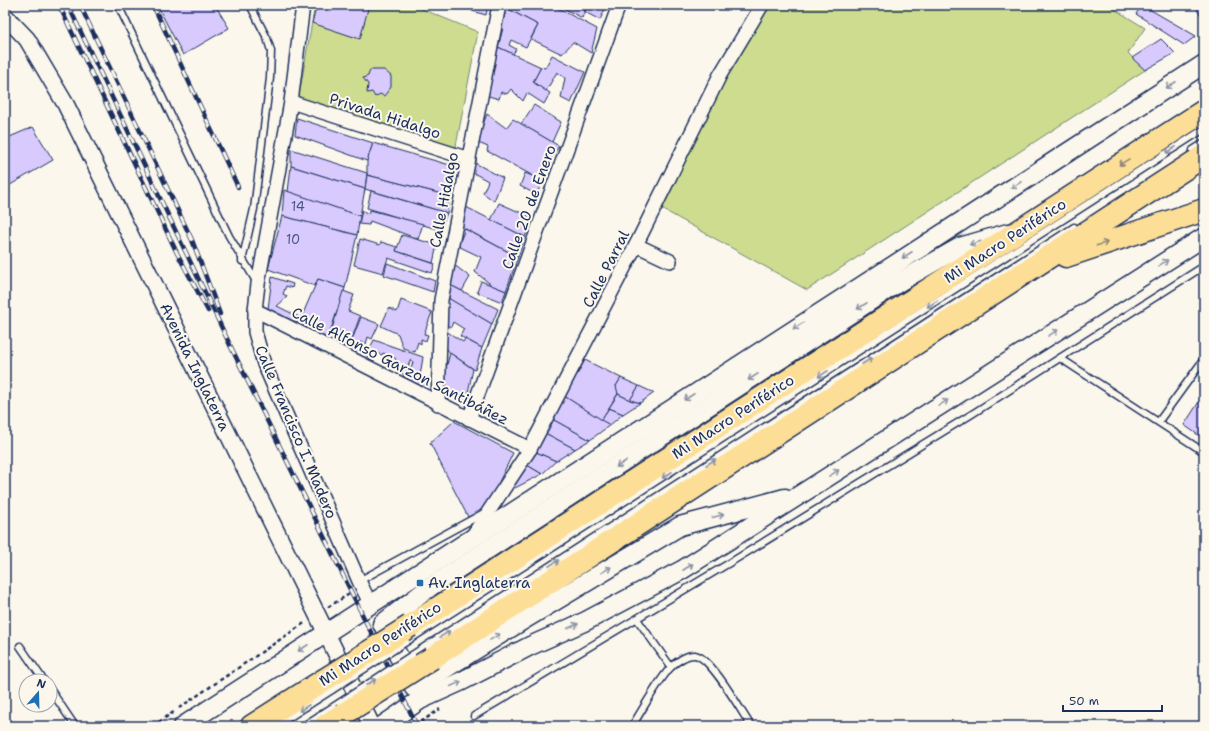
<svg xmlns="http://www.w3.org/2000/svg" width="1209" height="731" viewBox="0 0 1209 731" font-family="'Shantell Sans',sans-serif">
<rect width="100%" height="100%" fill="#fbf7ec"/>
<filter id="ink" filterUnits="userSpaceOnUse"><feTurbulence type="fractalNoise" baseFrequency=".025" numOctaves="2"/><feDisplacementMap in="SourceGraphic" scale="8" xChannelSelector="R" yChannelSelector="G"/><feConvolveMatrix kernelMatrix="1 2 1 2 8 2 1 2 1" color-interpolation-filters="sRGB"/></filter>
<g filter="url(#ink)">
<g fill="#cddc8f" stroke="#748676">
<path d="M315 5H412L478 32 455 151 298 101Z"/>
<path d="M769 5H1108L1145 28 1128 53 1145 70 807 290 662 209 726 75Z"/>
</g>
<g fill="#d8cafd" stroke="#1b2f5e">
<path d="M157 5H215L229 28 183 55Z"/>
<path d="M317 5H369L360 39 312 23Z"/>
<path d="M430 5H445L443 9Z"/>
<path d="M473 5H488L486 15 472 11Z"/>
<path d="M508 5H552L597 29 591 53 573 42 562 54 531 39 538 25 508 9Z"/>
<path d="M558 5H587L582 18Z"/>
<path d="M587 5H607L600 20 585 12Z"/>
<path d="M1142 5 1196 36 1184 45 1136 14Z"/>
<path d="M1202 5H1204V19L1197 10Z"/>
<path d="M508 9 538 25 526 47 511 40 509 45 516 49 513 54 498 47 503 28 501 26Z"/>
<path d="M1161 39 1175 53 1145 70 1132 58Z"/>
<path d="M498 47 541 67 533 82 550 93 544 104 527 93 523 101 511 89 507 94 501 92 499 99 485 95Z"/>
<path d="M552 55 585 72 571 103 561 98 565 78 557 72 546 91 533 82 541 67 545 68Z"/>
<path d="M370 70H384L391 76V87L384 96 380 94 375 97 372 92 367 93 368 84 363 78 368 76Z"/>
<path d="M534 105 561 122 552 142 521 124Z"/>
<path d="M487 114 506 128 513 119 559 146 537 178 487 151 488 147 476 142Z"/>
<path d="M297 118 373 143 367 161 295 135Z"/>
<path d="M33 127 53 160 5 188V139Z"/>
<path d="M373 143 457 167 450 196 367 175V161Z"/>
<path d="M291 149 367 173 365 189 291 166Z"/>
<path d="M473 162 503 178 494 201 483 193 488 181 470 171Z"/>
<path d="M291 166 365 189 360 216 288 192Z"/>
<path d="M525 173 542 180 537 195 520 186Z"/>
<path d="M367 175 450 196 447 213 365 189Z"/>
<path d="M284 190 360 216 357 235 282 216Z"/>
<path d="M371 191 447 213 440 230 367 208Z"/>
<path d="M499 203 533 218 525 237 491 220Z"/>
<path d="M464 206 525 237 518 257 458 225Z"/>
<path d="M362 210 368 214 370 210 423 224 418 239 370 221 369 225 359 224Z"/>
<path d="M282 216 357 235 345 288 318 279 315 286 268 269Z"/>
<path d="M465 229 518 257 506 291 493 286 475 272 481 257 458 246Z"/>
<path d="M402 235 437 245 433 263 396 251Z"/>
<path d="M360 239 380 245 381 242 397 247 396 251 435 264 432 273 388 258 383 273 354 265Z"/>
<path d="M387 263 435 281 433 292 384 275Z"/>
<path d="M453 264 470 277 462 291 448 284Z"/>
<path d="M272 277 293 284 292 288 286 286 283 294 287 296 286 298 277 306 301 318 318 279 345 288 327 341 268 309Z"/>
<path d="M481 281 506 291 502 302 477 292Z"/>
<path d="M448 284 498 309 492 324 449 299Z"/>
<path d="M343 291 354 295 348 311 360 316 348 350 336 345 340 331 332 329Z"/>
<path d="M448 298 492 324 482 348 460 336 464 329 453 322 451 327 444 324Z"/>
<path d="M401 300 432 312 424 334 428 335 426 341 421 339V344L418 342 415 352 403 348 398 334 381 326 389 308 397 312Z"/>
<path d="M361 317 379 324 372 339 368 337 366 344 360 342 359 346 369 350 367 361 348 350Z"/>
<path d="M446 331 463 342 465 339 482 348 475 370 450 353 442 342Z"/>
<path d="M374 340 423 357 420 376 428 379 425 389 407 381 413 362 410 360 405 378 395 358 383 353 382 355 369 350Z"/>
<path d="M450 353 473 369 466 402 446 392 444 376Z"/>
<path d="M585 360 621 378 616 386 619 392 601 420 564 396Z"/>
<path d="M621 378 639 386 630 400 618 394 616 386Z"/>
<path d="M639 386 654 393 640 403 630 400Z"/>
<path d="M618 394 630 400 640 403 623 414 609 408Z"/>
<path d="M1204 394V439L1184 425Z"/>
<path d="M564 396 610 425 590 440 552 419Z"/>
<path d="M609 408 623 414 610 425 601 420Z"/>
<path d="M552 419 590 440 575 449 545 433Z"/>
<path d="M454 421 513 453 486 509 468 517 430 443Z"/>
<path d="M545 433 575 449 556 461 536 452Z"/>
<path d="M536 452 556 461 542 474 527 465Z"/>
<path d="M527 465 542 474 515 488 513 487Z"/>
</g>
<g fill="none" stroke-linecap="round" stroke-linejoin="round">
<defs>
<g id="service">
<path d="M118 5 229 236 257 283"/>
<path d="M1193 150 1204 143"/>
<path d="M242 261 254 209 270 78 271 51 267 38 250 5"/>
<path d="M1060 358 1204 452"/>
<path d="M1159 421 1204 359"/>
<path d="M359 581 482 514"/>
<path d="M637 619 671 667"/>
<path d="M406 642 1204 129"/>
<path d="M20 646 44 681"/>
<path d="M412 655 1074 227"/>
<path d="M50 689 75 726"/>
<path d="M474 716 736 559 972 414 1204 266"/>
<path d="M276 726 332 690"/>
<path d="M303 726 339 703"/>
<path d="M632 726C643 709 658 681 671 667 676 662 687 654 695 655 711 657 741 711 751 726"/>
</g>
<g id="minor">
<path d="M303 5 291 102 258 284 255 310V332L264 364 359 581 370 603"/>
<path d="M291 102 469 159"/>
<path d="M636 245 670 261"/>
<path d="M255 310 530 449"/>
<path d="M438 404 441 300 499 5"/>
<path d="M469 419 619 5"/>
<path d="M473 535 530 449 636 245 720 75 762 5"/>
</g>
<path id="tertiary" d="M5 16 27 39 66 105 372 726"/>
<g id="secondary">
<path d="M382 624 430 587 901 281 960 247 1008 233"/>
<path d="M385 630 411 680"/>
<path d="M414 688 525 619 680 526 785 498"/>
<path d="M183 726 1204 64"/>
<path d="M382 726 420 700 462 681 530 646 586 621 682 570 1204 237"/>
</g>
<g id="motorway">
<path d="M1066 256 1204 210"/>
<path d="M410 626 1204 111"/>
<path d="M432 658 1204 156"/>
<path d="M252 726 324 680"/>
<path d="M325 726 342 715"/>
</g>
</defs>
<use href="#service" stroke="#1b2f5e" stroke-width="9"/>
<use href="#minor" stroke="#1b2f5e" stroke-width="16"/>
<use href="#tertiary" stroke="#1b2f5e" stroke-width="19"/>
<use href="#secondary" stroke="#1b2f5e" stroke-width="21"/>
<use href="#motorway" stroke="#1b2f5e" stroke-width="25"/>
<g stroke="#1b2f5e" stroke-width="2.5" stroke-dasharray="4 3" stroke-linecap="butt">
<path d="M328 607 351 593"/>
<path d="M179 708 306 622"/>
<path d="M153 726 175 711"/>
<path d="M164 726 168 723"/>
<path d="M415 726 440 709"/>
</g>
<use href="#service" stroke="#fbf7ec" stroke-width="6"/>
<use href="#minor" stroke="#fbf7ec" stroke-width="13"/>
<use href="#tertiary" stroke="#fbf7ec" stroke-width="16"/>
<use href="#secondary" stroke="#fbf7ec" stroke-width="18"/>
<use href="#motorway" stroke="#fcde96" stroke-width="22"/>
<defs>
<g id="rail">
<path d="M59 5 177 253 208 311"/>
<path d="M68 5 230 345 417 726"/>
<path d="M80 5 192 240 220 314"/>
<path d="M153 5 238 187"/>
</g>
</defs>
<use href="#rail" stroke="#1b2f5e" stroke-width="4.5"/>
<use href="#rail" stroke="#fbf7ec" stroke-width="3" stroke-dasharray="9" stroke-linecap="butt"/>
<defs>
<g id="service-bridge">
<path d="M332 690 406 642"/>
<path d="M339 703 412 655"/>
</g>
<g id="motorway-bridge">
<path d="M324 680 410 626"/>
<path d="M342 715 432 658"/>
</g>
</defs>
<use href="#service-bridge" stroke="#1b2f5e" stroke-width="9" stroke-linecap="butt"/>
<use href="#motorway-bridge" stroke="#1b2f5e" stroke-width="25" stroke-linecap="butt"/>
<use href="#service-bridge" stroke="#fbf7ec" stroke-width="6"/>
<use href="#motorway-bridge" stroke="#fcde96" stroke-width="22"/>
</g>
<defs><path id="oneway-shaft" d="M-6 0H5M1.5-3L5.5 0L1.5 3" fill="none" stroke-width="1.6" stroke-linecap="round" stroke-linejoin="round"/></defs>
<g stroke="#8b93a5">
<use href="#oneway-shaft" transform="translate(1171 85) rotate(147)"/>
<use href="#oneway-shaft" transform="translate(1171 150) rotate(147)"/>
<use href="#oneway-shaft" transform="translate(1016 185) rotate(147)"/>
<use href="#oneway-shaft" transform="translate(975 243) rotate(163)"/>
<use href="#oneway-shaft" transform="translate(907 255) rotate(147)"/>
<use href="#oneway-shaft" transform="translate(1163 263) rotate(-32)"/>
<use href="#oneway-shaft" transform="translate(932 304) rotate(147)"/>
<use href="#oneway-shaft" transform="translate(862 306) rotate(147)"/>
<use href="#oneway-shaft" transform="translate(798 326) rotate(147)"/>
<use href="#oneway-shaft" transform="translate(1053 333) rotate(-32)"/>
<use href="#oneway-shaft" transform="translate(867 361) rotate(-33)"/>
<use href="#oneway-shaft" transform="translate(823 374) rotate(147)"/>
<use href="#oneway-shaft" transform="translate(753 377) rotate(147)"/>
<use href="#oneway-shaft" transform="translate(689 397) rotate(147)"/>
<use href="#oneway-shaft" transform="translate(943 403) rotate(-32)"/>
<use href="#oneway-shaft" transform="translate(711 462) rotate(-33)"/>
<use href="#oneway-shaft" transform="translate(621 464) rotate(147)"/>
<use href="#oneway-shaft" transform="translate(834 473) rotate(-32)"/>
<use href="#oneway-shaft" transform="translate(667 475) rotate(147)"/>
<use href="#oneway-shaft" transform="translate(718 516) rotate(-15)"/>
<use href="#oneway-shaft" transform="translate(554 563) rotate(-33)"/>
<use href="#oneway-shaft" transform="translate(688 567) rotate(-33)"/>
<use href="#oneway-shaft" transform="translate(606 570) rotate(-31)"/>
<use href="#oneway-shaft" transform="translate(573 626) rotate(-24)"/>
<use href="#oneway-shaft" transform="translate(445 634) rotate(-33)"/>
<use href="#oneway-shaft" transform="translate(495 637) rotate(-32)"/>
<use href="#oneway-shaft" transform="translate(303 648) rotate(147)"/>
<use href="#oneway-shaft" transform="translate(371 682) rotate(-33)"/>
<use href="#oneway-shaft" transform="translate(456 684) rotate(-25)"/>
<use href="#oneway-shaft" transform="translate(304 708) rotate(147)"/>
</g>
<g stroke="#8c867a">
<use href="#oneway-shaft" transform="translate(1124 162) rotate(148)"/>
<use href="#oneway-shaft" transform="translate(1102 244) rotate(-18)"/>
</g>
</g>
<rect fill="#1f6fb2" stroke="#fbf7ec" stroke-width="1.5" x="416" y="579" width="8" height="8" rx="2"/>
<g text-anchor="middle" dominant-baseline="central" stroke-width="4" stroke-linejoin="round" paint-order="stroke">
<g font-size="13" fill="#4a5686">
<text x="298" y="206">14</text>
<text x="293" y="239">10</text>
</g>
<g font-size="15" fill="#1b2f5e" stroke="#fbf7ec">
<text transform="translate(385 116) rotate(18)">Privada Hidalgo</text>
<text transform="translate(444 200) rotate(-79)">Calle Hidalgo</text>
<text transform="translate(529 207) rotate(-70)">Calle 20 de Enero</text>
<text transform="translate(1005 241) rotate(-33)">Mi Macro Periférico</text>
<text transform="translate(606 269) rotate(-63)">Calle Parral</text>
<text transform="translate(400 366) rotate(27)">Calle Alfonso Garzon Santibáñez</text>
<text transform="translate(195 367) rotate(64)">Avenida Inglaterra</text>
<text transform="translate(733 417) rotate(-33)">Mi Macro Periférico</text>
<text transform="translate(296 432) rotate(67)">Calle Francisco I. Madero</text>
<text transform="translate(380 644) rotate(-33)">Mi Macro Periférico</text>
</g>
<g font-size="15" fill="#1b2f5e" stroke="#fbf7ec" text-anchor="start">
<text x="428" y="583">Av. Inglaterra</text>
</g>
</g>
<rect width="1209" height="731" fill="none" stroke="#fbf7ec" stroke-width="20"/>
<rect x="10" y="10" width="1189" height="711" fill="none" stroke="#1b2f5e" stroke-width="1.5" filter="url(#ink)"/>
<g transform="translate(38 693) rotate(20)"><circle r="19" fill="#fbf7ec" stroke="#a1a7b3"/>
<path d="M0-3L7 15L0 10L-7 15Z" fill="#1f6fb2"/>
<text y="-6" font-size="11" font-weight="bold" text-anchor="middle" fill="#1b2f5e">N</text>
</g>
<path d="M1063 705v6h99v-6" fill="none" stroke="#1b2f5e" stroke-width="2"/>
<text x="1069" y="705" font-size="12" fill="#1b2f5e" stroke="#fbf7ec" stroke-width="3" paint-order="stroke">50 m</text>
</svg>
